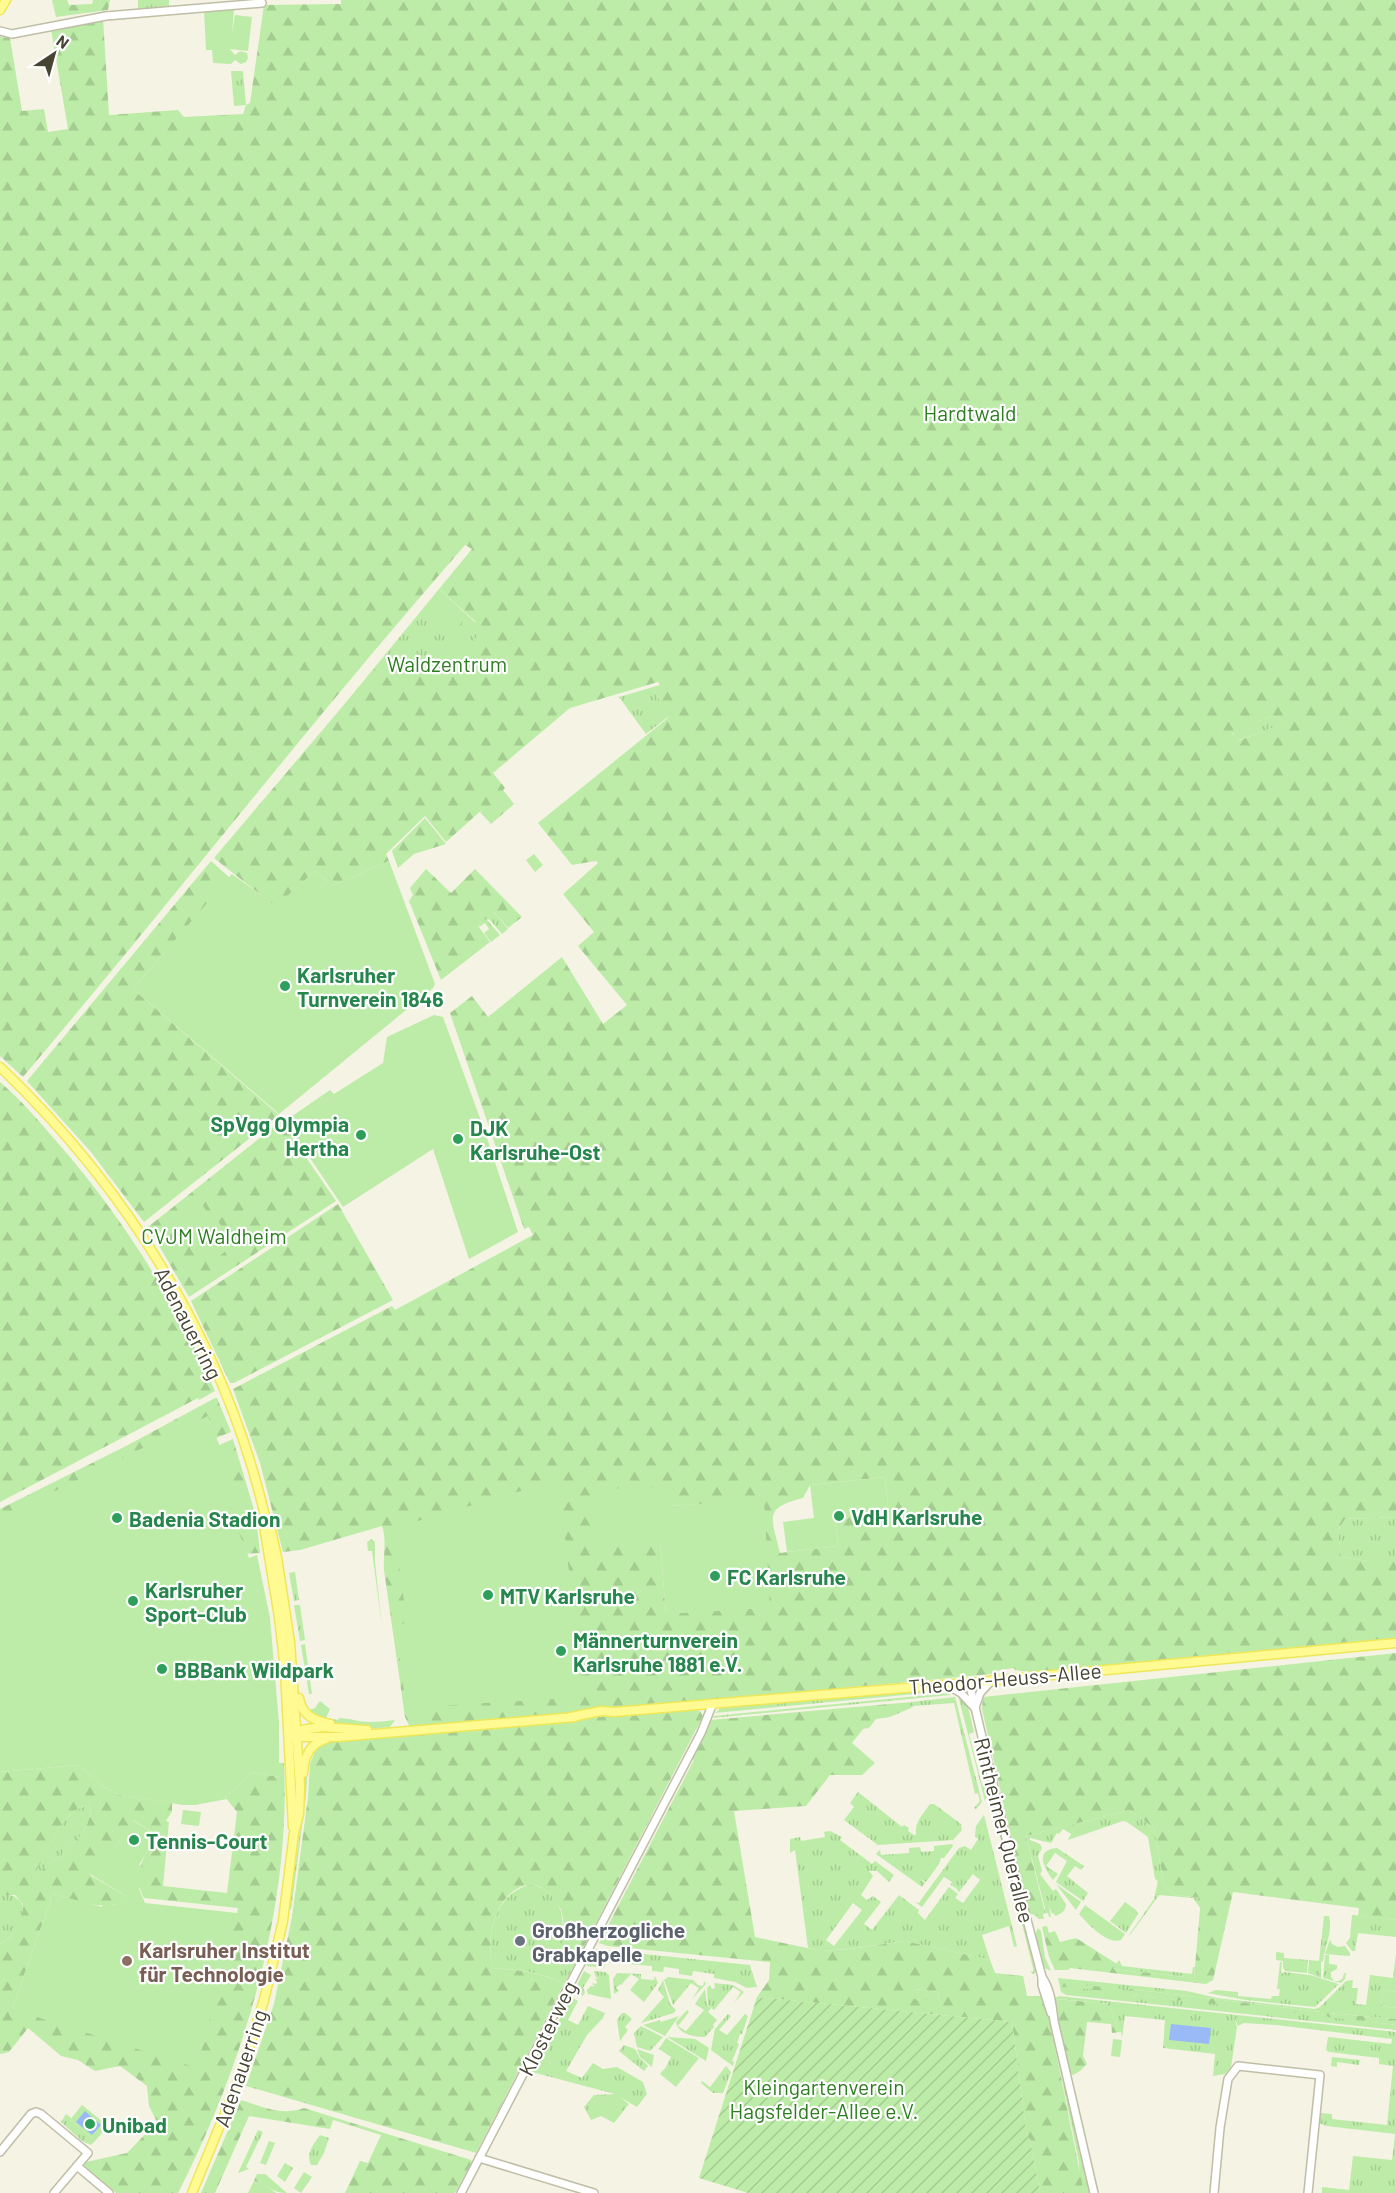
<svg xmlns="http://www.w3.org/2000/svg" width="1396" height="2193" viewBox="0 0 1396 2193" font-family="Barlow,sans-serif">
<defs>
<pattern id="grass-tufts" width="24" height="20" patternUnits="userSpaceOnUse" patternTransform="scale(1.5)"><rect width="24" height="20" fill="#bdeca8"/><path d="M3 7l-1-3M5 7V3M7 7l1-3M15 17l-1-3M17 17v-4M19 17l1-3" fill="none" stroke="#a4cc91"/></pattern>
<pattern id="forest-firs" width="22" height="20" patternUnits="userSpaceOnUse" patternTransform="scale(1.5)"><rect width="22" height="20" fill="#bdeca8"/><path d="M5 1l3.5 6h-7zM16 11l3.5 6h-7z" fill="#a4cc91"/></pattern>
<pattern id="garden-furrows" width="10" height="10" patternUnits="userSpaceOnUse" patternTransform="scale(1.5)"><rect width="10" height="10" fill="#bdeca8"/><path d="M-1 1l2-2M0 10L10 0M9 11l2-2" fill="none" stroke="#a4cc91"/></pattern>
</defs>
<rect width="100%" height="100%" fill="#f4f3e4"/>
<g fill="url(#grass-tufts)" fill-rule="evenodd">
<path d="M138 0H169V7L138 10Z"/>
<path d="M231 71H243L246 105 234 106Z"/>
<path d="M439 589 562 702 343 706Z"/>
<path d="M653 687 668 717 646 734 619 697Z"/>
<path d="M1272 716 1288 722 1237 741 1232 732Z"/>
<path d="M494 912 508 929 502 934 489 919 487 920 500 935 491 942 484 933 489 929 485 923 479 927 478 926Z"/>
<path d="M1396 1517V1561H1368L1341 1557 1338 1530 1345 1519Z"/>
<path d="M372 1539 375 1542V1562L382 1627 372 1551H368L367 1542Z"/>
<path d="M295 1572 299 1600 294 1601 289 1573Z"/>
<path d="M294 1605H300L305 1640 300 1641Z"/>
<path d="M305 1644 312 1694H309L301 1645Z"/>
<path d="M896 1691 925 1693 715 1713 723 1706Z"/>
<path d="M949 1693 950 1695 712 1718 714 1716Z"/>
<path d="M960 1696 968 1707 974 1732 969 1734 982 1785 987 1784 988 1794 985 1801 959 1699Z"/>
<path d="M955 1697 982 1802 976 1809 974 1808 980 1801 978 1793 975 1794 954 1703 913 1706 912 1702Z"/>
<path d="M320 1701 330 1709 326 1718 338 1720 339 1718C349 1718 359 1722 369 1722 378 1722 387 1721 395 1720L390 1727C363 1731 335 1724 310 1715L309 1710 315 1708Z"/>
<path d="M308 1762 306 1796 291 1910 289 1909 305 1798V1768Z"/>
<path d="M858 1792 902 1827 904 1825 909 1828 908 1831 914 1835H916C914 1823 923 1814 930 1804H934L961 1824 962 1830 953 1840 878 1845 844 1820 854 1807 850 1803Z"/>
<path d="M91 1805C92 1838 55 1859 32 1878L63 1821 77 1809Z"/>
<path d="M183 1810 201 1812 199 1826 181 1824Z"/>
<path d="M1130 1810 1154 1828 1164 1885 1175 1895 1201 1898V1909L1193 1898 1159 1895 1130 1935H1129L1154 1899 1158 1881 1155 1879 1148 1837 1127 1822 1123 1821 1068 1840 1071 1834 1063 1829 1059 1834 1057 1833 1051 1843 1030 1838V1840L1040 1844 1042 1848 1038 1856 1042 1871 1040 1874 1053 1891 1056 1889 1066 1904C1066 1911 1061 1914 1055 1916L1054 1913 1052 1914 1049 1906 1051 1917H1049L1048 1913 1043 1914 1044 1919H1039L1034 1915 1044 1912 1045 1908 1026 1836Z"/>
<path d="M992 1814 998 1820 1022 1914H1020L997 1825 994 1823Z"/>
<path d="M984 1815 1017 1946 1014 1947 1009 1926 982 1935 990 1960 905 1941 849 1949 821 1951 808 1948 795 1850 790 1853V1839L800 1837 801 1841 825 1837 824 1832 830 1831 842 1837 840 1840 872 1864 875 1861 894 1875 889 1882 877 1871H869L873 1876 861 1895 867 1900 873 1896 881 1902 864 1924 872 1930 899 1895 919 1910 918 1913 925 1920 949 1887 958 1894 955 1898 963 1903 980 1880 973 1874 959 1892 956 1888 950 1885 952 1882 944 1877 922 1907 915 1902 919 1903 923 1897 959 1848 965 1846 971 1850 978 1839 975 1836 976 1826ZM853 1903 862 1910 834 1946 826 1940Z"/>
<path d="M952 1844 953 1846 944 1858H941L939 1864 926 1882 920 1879 925 1883 922 1887 876 1854 880 1850 881 1855 909 1853V1848L920 1847 921 1852 934 1851V1846Z"/>
<path d="M1057 1848 1084 1866 1081 1870 1075 1866 1067 1876 1088 1893 1083 1901 1056 1882 1067 1861 1055 1853 1046 1866 1058 1874 1053 1880C1045 1869 1033 1850 1057 1848Z"/>
<path d="M531 1884C565 1893 565 1921 561 1951L578 1958 564 1984C539 1971 520 1970 492 1968 487 1934 493 1895 531 1884Z"/>
<path d="M1056 1884 1081 1902 1076 1910Z"/>
<path d="M6 1894C39 1901 20 1934 0 1944V1895Z"/>
<path d="M1125 1902 1136 1910 1138 1914 1126 1933 1110 1921Z"/>
<path d="M1085 1905 1125 1934 1121 1940C1107 1945 1088 1924 1079 1914Z"/>
<path d="M1352 1915 1396 1920V1937L1358 1933 1355 1951H1352L1346 1943 1350 1938Z"/>
<path d="M1020 1916H1023L1035 1965 1036 1972 1033 1974 1030 1971 1034 1972Z"/>
<path d="M1324 1916H1329C1333 1931 1325 1946 1323 1961L1321 1962V1978L1308 1973 1309 1960 1319 1961Z"/>
<path d="M1038 1928 1041 1931 1045 1957 1051 1971 1045 1968C1041 1956 1031 1939 1038 1928Z"/>
<path d="M1330 1939 1332 1944 1338 1947 1345 1946 1350 1953V1956L1325 1954Z"/>
<path d="M596 1949 750 1965 757 1987 747 1988 735 1982 714 1978V1974L693 1971 692 1976 679 1974V1969L664 1967 663 1972 652 1971V1966L605 1962 604 1968 586 1966Z"/>
<path d="M1276 1952 1284 1953V1958L1308 1960 1307 1973 1286 1971 1283 1968V1961L1276 1960Z"/>
<path d="M1396 1953V1992L1383 1990 1381 2006 1396 2008V2019L1328 2013 1326 2016 1396 2025V2030L1066 1995 1061 1992 1058 1978 1187 1991 1217 1998 1315 2009 1320 2007 1346 1981 1353 1980 1352 1988H1358L1356 2004 1366 2005 1370 1975 1393 1978ZM1130 1989 1321 2012 1325 2015 1131 1995Z"/>
<path d="M1325 1955H1329V1964L1337 1965V1969L1331 1972V1977L1334 1981H1339L1343 1978 1344 1973H1346L1345 1979 1341 1983 1323 1978Z"/>
<path d="M1119 1960 1122 1966 1192 1974 1193 1967H1195L1194 1978 1113 1969Z"/>
<path d="M1280 1962H1282L1281 1974 1284 1972 1310 1975 1339 1984 1315 2007 1246 2000 1208 1993 1216 1990 1238 1992V1996L1271 1999 1272 1996H1279L1280 1989H1277Z"/>
<path d="M584 1971 591 1975 583 1988 585 1992 583 1996 575 1989Z"/>
<path d="M594 1971 605 1972 609 1975 611 1999 588 1994 587 1990 591 1986H595L592 1984 593 1983 596 1984 597 1982 595 1978 599 1979 595 1976Z"/>
<path d="M617 1973 641 1974V1979L654 1980 655 1976 658 1983 644 2002 630 1990 639 1979 631 1974 621 1985 620 1984 616 1988 619 1991 614 1994 613 1979Z"/>
<path d="M668 1977 693 1980 698 1985 703 1986 704 1981 706 1984 692 1999 699 1988 691 1983 673 2005 664 1980Z"/>
<path d="M663 1980 670 2004 676 2010 674 2013 641 2023 664 1997 658 1990Z"/>
<path d="M714 1983 733 1985 744 1992 734 2003 741 1992 733 1987 714 2010 708 2005 707 1988 710 1985 712 1989 715 1988Z"/>
<path d="M705 1989 707 2005 711 2008 708 2012 717 2020 713 2025 714 2027 705 2037C694 2037 678 2034 676 2022L687 2010 689 2012 678 2026 686 2031 704 2010 695 2004Z"/>
<path d="M914 1989 939 1992 938 2002 913 1999Z"/>
<path d="M1059 1996 1396 2032V2193H1322V2187L1349 2190 1353 2156 1392 2160 1395 2134 1327 2126 1318 2123 1320 2113 1332 2114V2119L1387 2125 1393 2066 1379 2064V2058L1329 2052 1326 2050 1328 2037 1391 2044 1392 2039 1276 2025 1244 2023 1238 2026 1234 2017 1237 2027 1231 2067 1225 2074 1213 2076 1215 2054 1163 2048 1165 2020 1125 2016 1122 2038 1121 2032 1114 2019 1110 2004 1058 1999H1056L1060 2031 1055 1998Z"/>
<path d="M571 1997 578 2001 568 2020 578 2025 588 2006 605 2013 603 2018 587 2035 566 2071 582 2078 593 2063 603 2069 617 2067 643 2082 647 2094 637 2107 620 2097 629 2104 614 2123 601 2116 591 2120 584 2107 594 2095 615 2094 532 2072Z"/>
<path d="M622 2013H625L632 2019 625 2027 628 2030 620 2041 617 2020Z"/>
<path d="M728 2014 731 2016 719 2030 727 2035 745 2014 748 2016 742 2034H740L737 2043 739 2044 732 2061 734 2062 733 2066 711 2050 715 2029Z"/>
<path d="M679 2016 665 2036 643 2025 660 2020 661 2022Z"/>
<path d="M1049 2017 1052 2024 1091 2193H1084L1080 2182 1079 2162Z"/>
<path d="M641 2026 663 2037 650 2051 637 2047 634 2033Z"/>
<path d="M667 2037 695 2039 709 2048 706 2061Z"/>
<path d="M666 2038 699 2058 676 2087 660 2074 666 2067 671 2057 659 2049Z"/>
<path d="M624 2045 635 2049 640 2058 648 2066 644 2071 619 2051Z"/>
<path d="M637 2049 654 2055 652 2067 640 2057Z"/>
<path d="M1332 2057 1360 2060 1359 2065 1337 2062V2067L1331 2066Z"/>
<path d="M726 2066 731 2072 723 2093H713L701 2083 702 2081 710 2087Z"/>
<path d="M66 2114 71 2118 70 2120 95 2141 91 2145 82 2141 61 2122Z"/>
<path d="M258 2130 263 2132 246 2167 249 2169 238 2173Z"/>
<path d="M320 2135 329 2138 324 2153 317 2165H311C306 2153 313 2145 320 2135Z"/>
<path d="M269 2141 275 2143 266 2165 260 2163Z"/>
<path d="M285 2163 293 2168 285 2182 277 2176Z"/>
<path d="M304 2172 312 2177 301 2193 294 2188Z"/>
<path d="M254 2181 264 2184 276 2193H248Z"/>
</g>
<g fill="url(#forest-firs)" fill-rule="evenodd">
<path d="M52 0H67L69 5 92 4 93 0H110L108 10 56 17Z"/>
<path d="M341 0H1396V1517L1345 1519 1338 1530 1341 1557 1368 1561H1396V1638L1030 1672 1015 1670 1014 1668 1000 1670 991 1674 729 1699 410 1727 405 1717 384 1570C383 1555 387 1540 382 1526L300 1550 283 1552 260 1463 233 1389 392 1306 395 1310 533 1235 529 1227 524 1229 450 1013 472 996 488 1017 562 957 603 1024 627 1005 578 946 594 932 563 894 598 863 596 861 572 865 538 823 668 718 653 687 660 685 658 682 570 708 493 773 505 788 503 790 514 804 491 824 480 812 484 808 446 842 425 816 386 854 389 861 332 886 315 871 276 907 214 858 376 667 399 688 413 670 440 674 448 668 469 674 475 666 469 647 479 633 475 621 439 589 472 549 465 545C313 719 172 901 23 1077L0 1056V37L10 38 22 111 44 109 48 132 68 129 51 29 103 18 109 115 178 110 184 117 243 114 246 105 250 103 264 5 341 4ZM1272 716 1287 722 1238 741 1232 733ZM885 1477 888 1505 883 1513 835 1519 838 1546 780 1553C772 1518 762 1508 803 1498L810 1485ZM669 1487V1506L764 1501 666 1614 660 1542Z"/>
<path d="M425 818 446 844 414 854 398 868 392 851Z"/>
<path d="M211 861 250 896 164 953 133 989 279 1115 144 1222 91 1152 27 1081Z"/>
<path d="M426 869 451 893 475 869 522 917 508 928 494 912 478 926 490 942 441 980 409 901 413 895 410 888Z"/>
<path d="M0 1082C21 1100 39 1121 57 1142 122 1216 175 1301 215 1391L199 1400 198 1398 0 1502Z"/>
<path d="M281 1121 336 1201 189 1297 148 1227Z"/>
<path d="M338 1204 393 1300 234 1383H230L191 1301Z"/>
<path d="M215 1398H217L231 1432 0 1524V1509L128 1445Z"/>
<path d="M233 1439 254 1510H245L199 1454Z"/>
<path d="M247 1516 256 1517 260 1553 241 1554 243 1545 234 1520Z"/>
<path d="M1396 1653V1920L1358 1916 1359 1908 1233 1892 1213 1980 1206 1984 1070 1968 1068 1970H1055L1049 1957 1042 1927 1047 1926 1049 1933 1055 1931 1060 1942 1076 1938 1117 1964 1113 1969 1194 1978 1201 1898 1175 1895 1164 1885 1154 1828 1130 1810 1026 1836 1045 1912 1034 1915 1028 1912 982 1709 983 1697Z"/>
<path d="M912 1702 913 1707 890 1717 876 1719 869 1728 863 1729 852 1743 875 1763 862 1775H830L806 1806 734 1811 755 1937 821 1951 850 1949 905 1941 990 1960 995 1973 1023 1976 1027 1996H1042L1049 2017 1084 2193H1040L1030 2139 1027 2137 1012 2022 757 1997 769 1980 770 1962 608 1946 599 1943 694 1760 691 1758 710 1720ZM914 1989 939 1992 938 2001 914 1999Z"/>
<path d="M690 1709 700 1711 703 1716 578 1958 561 1951C562 1939 565 1926 562 1914 561 1908 557 1902 553 1898 532 1870 504 1891 495 1918 489 1934 490 1951 492 1968 518 1970 540 1972 564 1984L476 2153 246 2086 274 2004 292 1917 308 1797 310 1764 315 1752 318 1749 316 1746 334 1740Z"/>
<path d="M279 1763H284C291 1908 244 2064 178 2193H116L84 2166 86 2162 127 2153 157 2122 149 2106 147 2086 120 2066 95 2071 78 2060 61 2056 28 2028 9 2052 0 2054V1944C16 1936 24 1921 23 1904L15 1895H0V1772L78 1765 104 1787 120 1795 172 1803V1811L166 1821 169 1822 163 1886 227 1893 237 1812 225 1797 244 1781 251 1772 279 1777ZM91 1805C92 1838 55 1859 33 1877L63 1821 77 1809ZM133 1820 157 1835C145 1856 130 1873 144 1898L238 1908 237 1913 12 2009 53 1894C77 1900 101 1912 125 1901L126 1896 90 1875 109 1844 115 1848Z"/>
<path d="M1064 1983 1122 1989 1125 1993 1065 1987H1062Z"/>
<path d="M1130 1989 1321 2012 1325 2014 1323 2016 1131 1995 1127 1992Z"/>
<path d="M1383 1990 1396 1992V2008L1381 2006Z"/>
<path d="M1056 1999 1110 2004 1114 2019 1121 2032 1112 2033 1111 2024 1087 2022 1083 2056 1087 2064 1080 2071 1073 2075 1070 2073 1060 2031Z"/>
<path d="M1328 2013 1396 2019V2025L1328 2017 1326 2015Z"/>
<path d="M241 2100C264 2107 280 2116 304 2108L471 2160 472 2162 455 2193H345L360 2161 368 2163 381 2135 333 2120 330 2129 249 2116 215 2193H201Z"/>
<path d="M257 2174H265L287 2193C271 2193 270 2185 254 2181Z"/>
</g>
<path fill="url(#garden-furrows)" d="M757 1997 1012 2022 1027 2137 1030 2139 1040 2193H748L699 2178Z"/>
<g fill="#bdeca8">
<path d="M204 10H234L232 32 235 15 252 17 248 51 230 49 235 55 240 51 247 53 248 58 246 62 241 64 235 60 231 64 213 63 212 50H206Z"/>
<path d="M443 594 467 616 456 629 431 608Z"/>
<path d="M456 640 468 650 453 667 442 657Z"/>
<path d="M387 657 407 674 399 683 379 666Z"/>
<path d="M534 854 543 865 535 872 526 860Z"/>
<path d="M389 861 435 984 433 988 279 1114 133 989 232 874 276 906 315 871 332 886Z"/>
<path d="M434 1015 443 1017 484 1129 518 1232 469 1259 433 1149 343 1207 285 1121 330 1090 334 1094 383 1063 387 1037Z"/>
<path d="M201 1203 210 1216 213 1215 235 1244 210 1263 178 1220Z"/>
<path d="M208 1416 247 1516 234 1520 249 1558 257 1555 270 1618 279 1723V1777L251 1772 244 1781 225 1797 227 1799 195 1805H183L120 1795 104 1787 78 1765 0 1772V1518Z"/>
<path d="M885 1477 888 1505 883 1513 835 1519 838 1546 787 1552 783 1522 814 1518 810 1485Z"/>
<path d="M558 1480 584 1697 406 1708 396 1627 407 1622 394 1528Z"/>
<path d="M669 1487 670 1506 764 1500 770 1608 666 1614 660 1542 597 1544 595 1489Z"/>
<path d="M132 1820 157 1835 139 1865 150 1872 139 1889 145 1903 237 1913 197 2068 12 2009 53 1894 102 1907 104 1902 115 1905 117 1900H125L126 1896 90 1874 109 1843 116 1847Z"/>
<path d="M1113 2039 1122 2040 1120 2057 1111 2056Z"/>
<path d="M616 2096 626 2104 613 2121 603 2113Z"/>
<path d="M82 2105 108 2126 95 2141 70 2120Z"/>
</g>
<g fill="#9ab9f7">
<path d="M1171 2024 1211 2028 1209 2044 1169 2040Z"/>
<path d="M85 2111 101 2125 92 2135 76 2122Z"/>
</g>
<g fill="none" stroke-linecap="round" stroke-linejoin="round">
<defs>
<g id="minor">
<path d="M0 31 12 34 106 16 262 3"/>
<path d="M969 1682 1010 1855 1042 1977C1051 1990 1052 2005 1054 2021L1094 2193"/>
<path d="M947 1685 961 1693 973 1706"/>
<path d="M975 1708 980 1693 992 1680"/>
<path d="M1042 1977V1985L1051 2013"/>
<path d="M0 2152 31 2114 36 2112 41 2114 88 2153 54 2193"/>
<path d="M479 2158 594 2193"/>
<path d="M77 2166 109 2193"/>
<path d="M461 2193 701 1733 713 1703"/>
<path d="M1214 2193 1220 2128 1228 2079 1238 2066 1320 2075 1308 2193"/>
</g>
<g id="major">
<path d="M0 10 6 0"/>
<path d="M0 1067C128 1189 226 1346 266 1520L271 1530 277 1557 290 1642 300 1786 299 1814 294 1833 283 1921 264 2000 240 2077 192 2193"/>
<path d="M266 1520 265 1532 279 1617 285 1670 293 1827"/>
<path d="M299 1698C302 1715 314 1721 330 1724"/>
<path d="M571 1717 601 1711 614 1712 977 1682 1396 1643"/>
<path d="M293 1731 322 1727 367 1730"/>
<path d="M289 1735 293 1737H338L575 1717"/>
<path d="M303 1773C304 1757 309 1744 326 1739"/>
</g>
</defs>
<use href="#minor" stroke="#c0bea6" stroke-width="10"/>
<use href="#major" stroke="#efe757" stroke-width="11"/>
<use href="#minor" stroke="#fff" stroke-width="7"/>
<use href="#major" stroke="#fffb92" stroke-width="8"/>
</g>
<g fill="#2e9e5b" stroke="#fff" stroke-width="2">
<circle cx="285" cy="986" r="6"/>
<circle cx="361" cy="1135" r="6"/>
<circle cx="458" cy="1139" r="6"/>
<circle cx="839" cy="1516" r="6"/>
<circle cx="117" cy="1518" r="6"/>
<circle cx="715" cy="1576" r="6"/>
<circle cx="488" cy="1595" r="6"/>
<circle cx="133" cy="1601" r="6"/>
<circle cx="561" cy="1651" r="6"/>
<circle cx="162" cy="1669" r="6"/>
<circle cx="134" cy="1840" r="6"/>
<circle cx="90" cy="2124" r="6"/>
</g>
<circle fill="#6b7280" stroke="#fff" stroke-width="2" cx="520" cy="1941" r="6"/>
<circle fill="#8d6e63" stroke="#fff" stroke-width="2" cx="127" cy="1961" r="6"/>
<g text-anchor="middle" dominant-baseline="central" stroke-width="4.5" stroke-linejoin="round" paint-order="stroke">
<g font-size="21" fill="#2d7e21" stroke="#fff">
<text x="970" y="412">Hardtwald</text>
<text x="447" y="663">Waldzentrum</text>
<text x="214" y="1235">CVJM Waldheim</text>
<text x="824" y="2086">Kleingartenverein<tspan x="824" dy="24">Hagsfelder-Allee e.V.</tspan></text>
</g>
<g font-size="21" font-weight="bold" fill="#27864d" stroke="#fff" text-anchor="start">
<text x="297" y="974">Karlsruher<tspan x="297" dy="24">Turnverein 1846</tspan></text>
<text x="349" y="1123" text-anchor="end">SpVgg Olympia<tspan x="349" dy="24">Hertha</tspan></text>
<text x="470" y="1127">DJK<tspan x="470" dy="24">Karlsruhe-Ost</tspan></text>
<text x="851" y="1516">VdH Karlsruhe</text>
<text x="129" y="1518">Badenia Stadion</text>
<text x="727" y="1576">FC Karlsruhe</text>
<text x="145" y="1589">Karlsruher<tspan x="145" dy="24">Sport-Club</tspan></text>
<text x="500" y="1595">MTV Karlsruhe</text>
<text x="573" y="1639">Männerturnverein<tspan x="573" dy="24">Karlsruhe 1881 e.V.</tspan></text>
<text x="174" y="1669">BBBank Wildpark</text>
<text x="146" y="1840">Tennis-Court</text>
<text x="102" y="2124">Unibad</text>
</g>
<g font-size="21" fill="#464433" stroke="#fff">
<text transform="translate(189 1323) rotate(63)">Adenauerring</text>
<text transform="translate(1005 1678) rotate(-5)">Theodor-Heuss-Allee</text>
<text transform="translate(1005 1830) rotate(76)">Rintheimer Querallee</text>
<text transform="translate(547 2028) rotate(-63)">Klosterweg</text>
<text transform="translate(240 2068) rotate(-71)">Adenauerring</text>
</g>
<g font-size="21" font-weight="bold" fill="#5b616d" stroke="#fff" text-anchor="start">
<text x="532" y="1929">Großherzogliche<tspan x="532" dy="24">Grabkapelle</tspan></text>
</g>
<g font-size="21" font-weight="bold" fill="#785e54" stroke="#fff" text-anchor="start">
<text x="139" y="1949">Karlsruher Institut<tspan x="139" dy="24">für Technologie</tspan></text>
</g>
</g>
<g transform="translate(54 54) rotate(36)" stroke="#ffffff" stroke-width="4.5" paint-order="stroke">
<path d="M0-4.5L10 22L0 15L-10 22Z" fill="#464433"/>
<text y="-9" font-size="16" font-weight="bold" text-anchor="middle" fill="#464433">N</text>
</g>
</svg>
